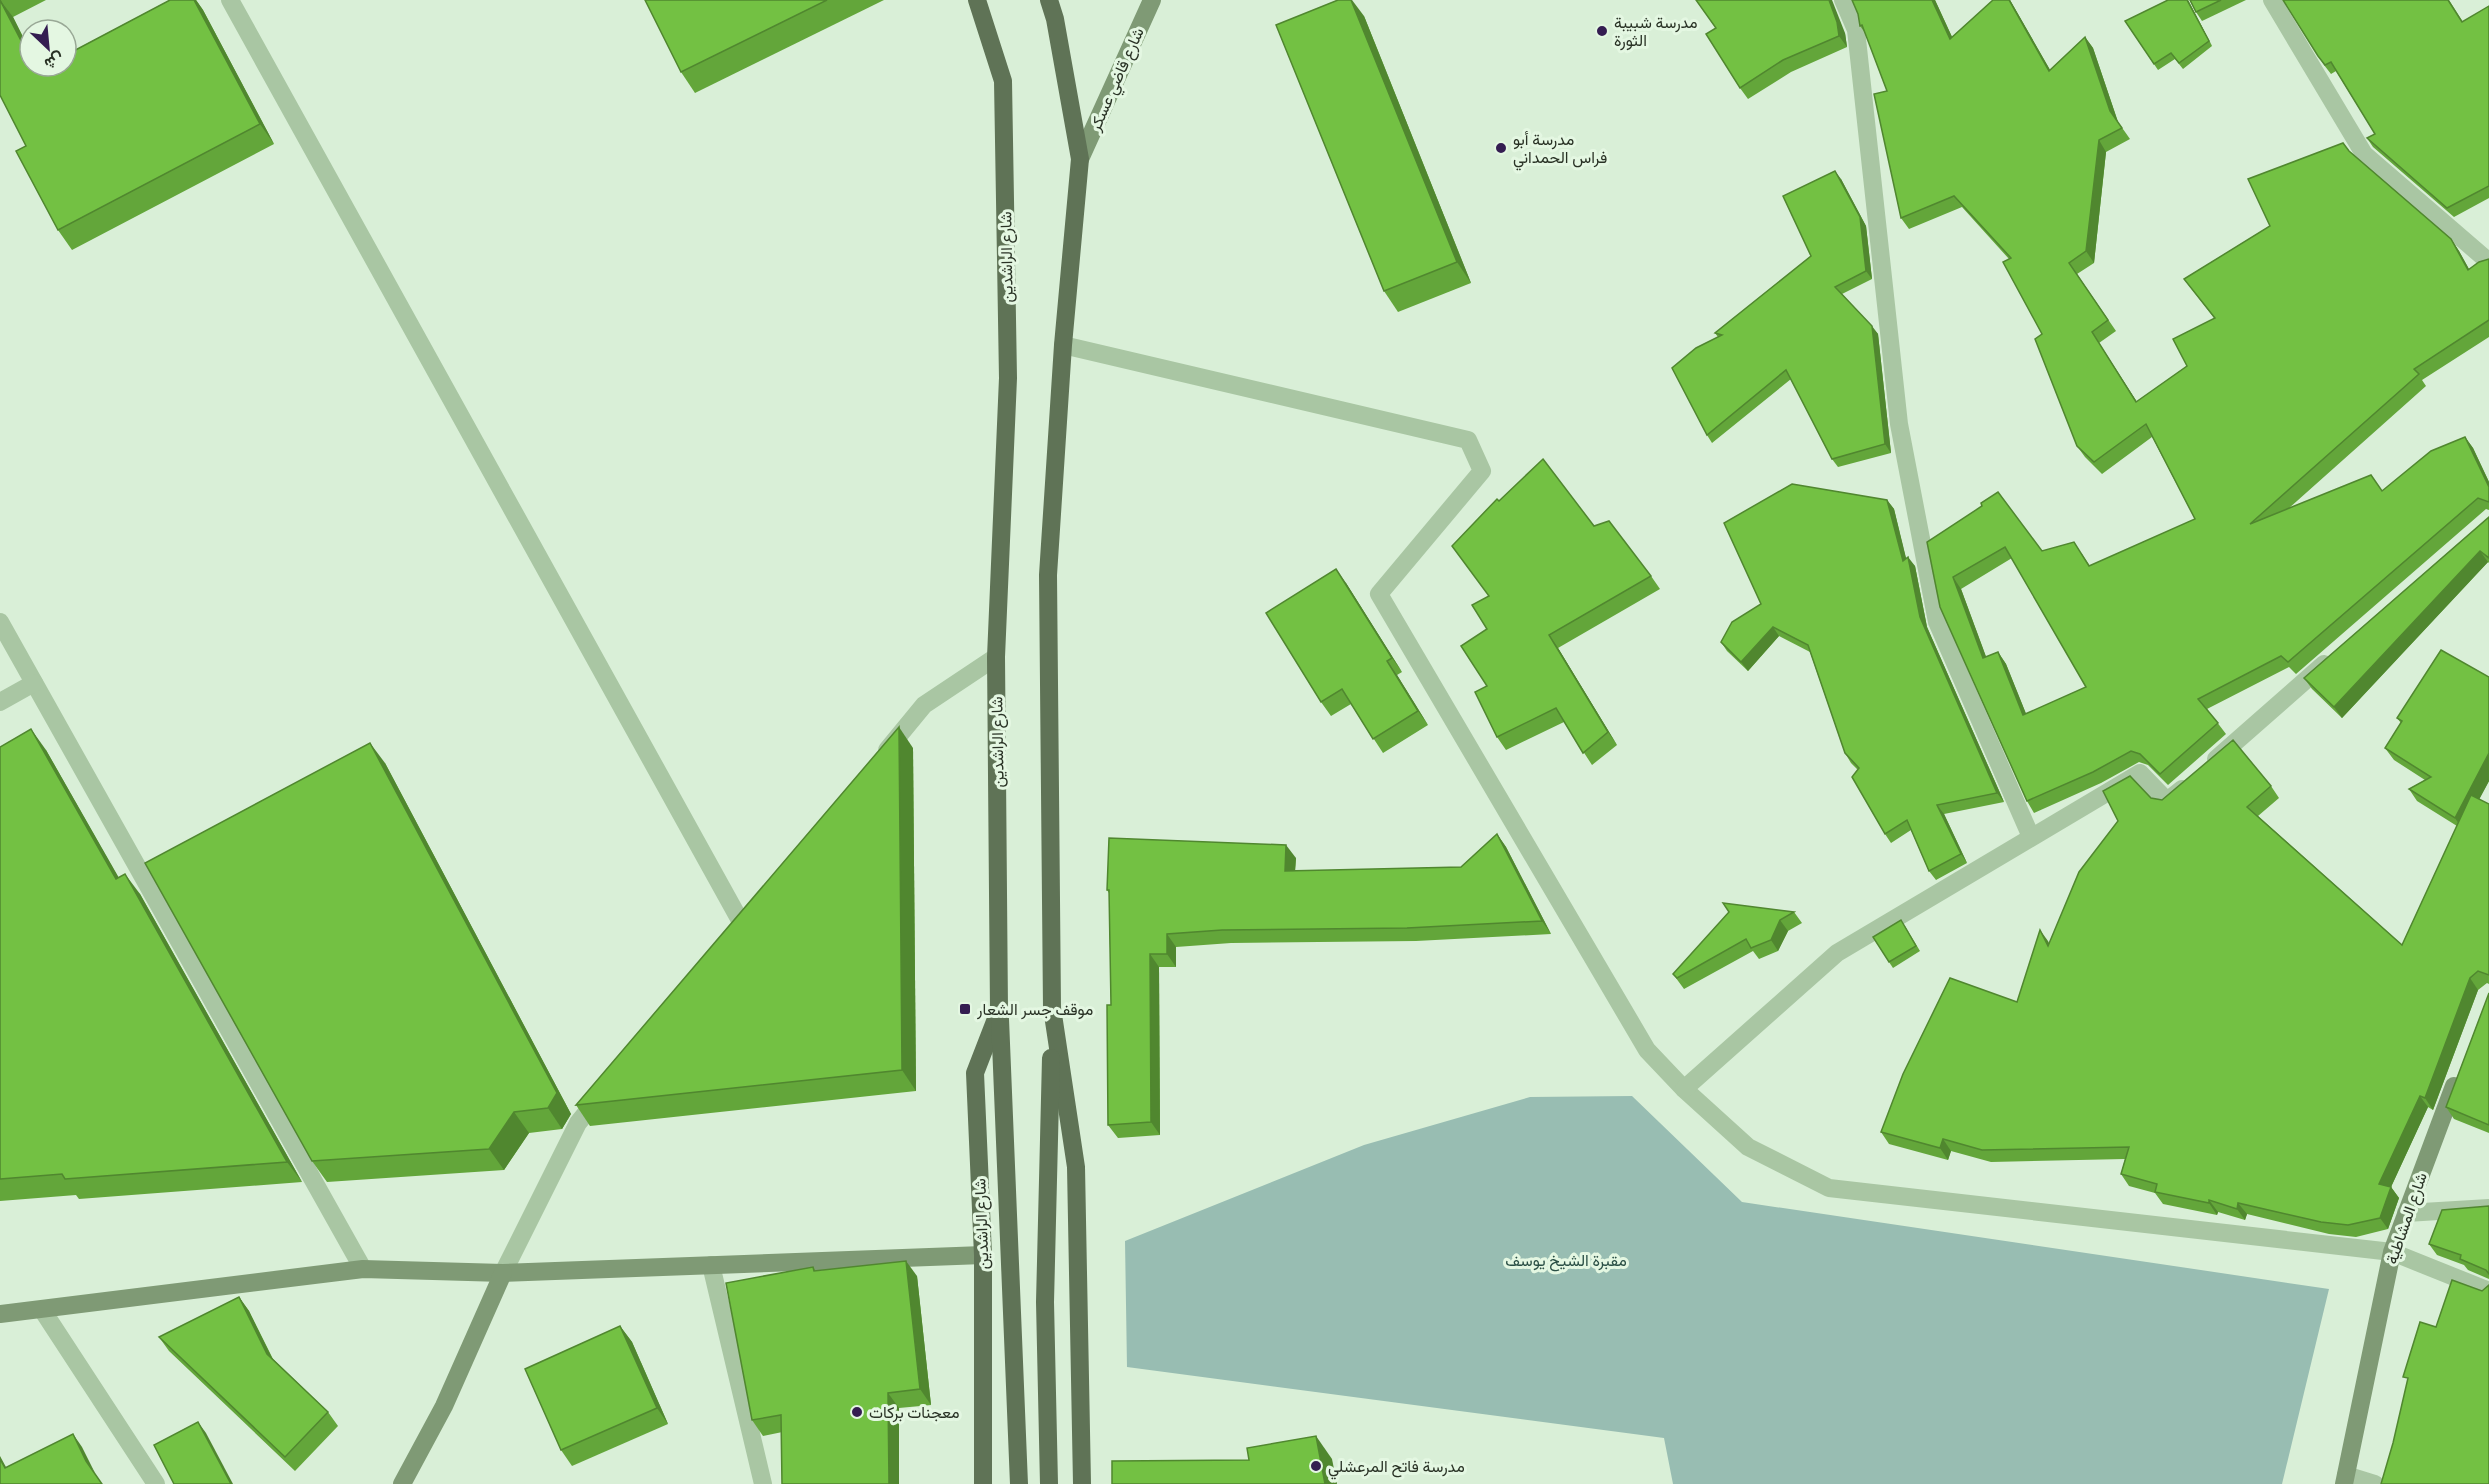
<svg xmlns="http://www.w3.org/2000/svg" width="2489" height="1484" viewBox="0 0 2489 1484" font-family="Ubuntu,Vazirmatn,sans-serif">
<rect width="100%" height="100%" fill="#d9efd7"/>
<path fill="#98bdb2" d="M1632 1096 1742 1202 2329 1289 2282 1484H1673L1664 1438 1127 1367 1125 1241 1364 1145 1530 1097Z"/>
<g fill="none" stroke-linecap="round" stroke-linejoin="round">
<g stroke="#a9c6a3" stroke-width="18">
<path d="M230 0 742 924"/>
<path d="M1843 0 1856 30 1899 424 1937 622 2031 837"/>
<path d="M2272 0 2364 154 2489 262"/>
<path d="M1063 345 1468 440 1482 471 1379 594 1647 1050 1684 1089 1748 1147 1829 1188 2392 1252 2489 1291"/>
<path d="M0 622 363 1269"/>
<path d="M0 702 34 683"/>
<path d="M887 750 924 705 996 657"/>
<path d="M2216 759 2324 664"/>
<path d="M1684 1089 1837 953 2140 773 2167 801 2182 789"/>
<path d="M2406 1213 2489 1208"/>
<path d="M711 1265 763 1484"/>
<path d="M503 1273 578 1123 599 1097"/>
<path d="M43 1311 156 1484"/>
<path d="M2346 1475 2375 1484"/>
</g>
<g stroke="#7f9a75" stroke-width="18">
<path d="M1080 159 1152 0"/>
<path d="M0 1314 363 1269 503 1273 983 1255"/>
<path d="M402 1484 444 1406 503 1273"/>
<path d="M2344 1484 2392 1252 2454 1086"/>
</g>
<g stroke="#5f7356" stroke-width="18">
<path d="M977 0 1003 81 1008 378 996 657 999 1011 975 1073 983 1255V1484"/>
<path d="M1049 0 1055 19 1080 159 1063 345 1048 575 1052 1008 1076 1167 1082 1484"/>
<path d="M1000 1019 1019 1484"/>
<path d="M1049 1484 1045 1302 1051 1058"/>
</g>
</g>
<g fill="#63a63a" fill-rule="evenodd">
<path d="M0 0H46L13 17 39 69 170 0H196L203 10 274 144 72 250 58 230 26 146Z"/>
<path d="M645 0H884L695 93 681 72Z"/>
<path d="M1935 0 1952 37 1993 0H2010L2050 70 2085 37 2093 48 2118 122 2130 139 2106 152 2094 263 2077 274 2116 331 2099 343 2137 402 2187 366 2214 318 2184 279 2270 226 2349 151 2451 239 2459 251 2469 269 2489 259V337L2422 380 2426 386 2288 509 2382 491 2465 437 2473 448 2489 482V510L2486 509 2296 674 2289 667 2207 709 2226 734 2168 785 2148 765 2139 762 2101 783 2034 813 2027 801 1940 607 1982 506 2042 551 2082 554 2090 566 2195 519 2152 437 2102 474 2085 457 2077 446 2042 334 2009 259 1962 207 1909 229 1901 218 1887 91 1866 34 1860 26 1858 14ZM2012 558 2086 687 2026 714 2006 664 1998 652 1986 657 1961 589Z"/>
<path d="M2188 0 2212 46 2183 69 2175 59 2158 70 2125 21Z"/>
<path d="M2190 0H2246L2202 21 2196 12Z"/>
<path d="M2283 0H2449L2463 22 2489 6V198L2454 217 2373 147 2367 138 2375 134 2336 71 2331 74 2324 65Z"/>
<path d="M1364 16 1471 283 1398 312 1384 291Z"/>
<path d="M1716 28 1845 33 1847 47 1791 72 1748 99 1740 88Z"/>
<path d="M1841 179 1866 226 1872 279 1842 294 1878 334 1891 453 1838 467 1832 459 1791 379 1712 443 1707 435 1718 337 1715 333 1811 256Z"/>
<path d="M1887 500 1894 509 1906 559 1915 566 1927 627 2004 802 1944 814 1967 863 1936 880 1929 871 1911 830 1891 843 1885 834 1858 770 1851 763 1845 753 1810 652 1779 636 1748 671 1727 651 1721 642 1761 604Z"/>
<path d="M1499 501 1594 526 1651 576 1660 589 1558 648 1617 745 1592 765 1564 722 1506 750 1497 737 1487 686V629L1489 596Z"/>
<path d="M2489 517V563L2488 562 2342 718 2312 689 2304 678Z"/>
<path d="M1346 583 1402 672 1397 675 1428 725 1383 753 1351 704 1331 716 1321 702Z"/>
<path d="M2397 718 2489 781 2479 799 2489 804V984L2487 983 2478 990 2433 1110 2428 1107 2391 1187 2399 1198 2388 1229 2356 1237 2329 1234 2247 1214 2245 1220 2218 1212 2217 1215 2163 1204 2155 1193 2129 1186 2121 1174 2125 1159 1991 1162 1951 1151 1948 1160 1889 1144 1881 1132 2017 1002 2049 943 2151 798 2162 800 2271 786 2279 798 2258 816 2402 945 2457 826 2417 801 2409 789 2425 780 2394 760 2385 748 2401 723Z"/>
<path d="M0 747 46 750 118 877 140 894 302 1182 79 1199 76 1195 0 1201Z"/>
<path d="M913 748 916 1091 590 1126 576 1105Z"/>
<path d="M385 763 571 1114 562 1129 529 1133 504 1170 327 1182 312 1161Z"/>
<path d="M1497 834 1506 847 1551 934 1416 941 1231 943 1176 947V967H1159L1160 1135 1118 1138 1108 1125 1111 1005 1109 893 1107 890 1296 858 1295 871 1461 867Z"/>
<path d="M1794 912 1802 923 1788 931 1778 951 1759 959 1753 951 1684 989 1673 974Z"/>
<path d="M1905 926 1920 951 1893 968 1889 962Z"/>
<path d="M2489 993V1133L2454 1119 2446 1107Z"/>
<path d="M2489 1206V1279L2468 1270 2464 1265 2437 1255 2429 1244Z"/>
<path d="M813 1267 816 1271 917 1276 931 1405 899 1408 763 1436 752 1420Z"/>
<path d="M239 1297 249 1311 273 1359 328 1412 338 1426 295 1471 169 1351 159 1337Z"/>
<path d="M620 1326 632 1342 668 1424 572 1466 561 1450Z"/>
</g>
<g fill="#50872f">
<path d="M0 0 13 17 30 51V58Z"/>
<path d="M194 0H196L203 10 274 144 260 124Z"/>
<path d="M1351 0H1352L1364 16 1471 283 1457 262Z"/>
<path d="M1829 0H1832L1845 33 1847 47 1839 36Z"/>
<path d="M1932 0H1935L1958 50 1950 39Z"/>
<path d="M2009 0H2010L2057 82 2049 71Z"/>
<path d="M2187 0H2188L2212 46 2209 41Z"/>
<path d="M2085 37 2093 48 2118 122 2110 111Z"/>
<path d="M2099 140 2106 152 2094 263 2086 251Z"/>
<path d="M1835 171 1841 179 1866 226 1872 279 1866 271Z"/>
<path d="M2451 239 2459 251 2476 282 2468 270Z"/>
<path d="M1872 326 1878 334 1891 453 1885 444Z"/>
<path d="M2092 332 2099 343 2144 413 2136 402Z"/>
<path d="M2465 437 2473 448 2489 482V487Z"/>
<path d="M1887 500 1894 509 1909 570 1903 561Z"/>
<path d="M2480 551 2488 562 2342 718 2334 707Z"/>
<path d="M1908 557 1915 566 1927 627 2004 802 1997 793 1920 617Z"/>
<path d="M1336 569 1346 583 1402 672 1392 658Z"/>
<path d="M1953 577 1961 589 1991 670 1983 658Z"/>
<path d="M1773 627 1779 636 1748 671 1741 662Z"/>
<path d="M1549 635 1558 648 1617 745 1608 732Z"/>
<path d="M1998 652 2006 664 2031 726 2023 715Z"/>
<path d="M1387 661 1397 675 1428 725 1418 711Z"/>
<path d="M899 727 913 748 916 1091 902 1070Z"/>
<path d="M31 729 46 750 131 899 116 879Z"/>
<path d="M370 743 385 763 571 1114 562 1129 548 1108Z"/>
<path d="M2489 753V781L2463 830 2455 818Z"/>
<path d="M1937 805 1944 814 1967 863 1961 854Z"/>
<path d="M1497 834 1506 847 1551 934 1542 921Z"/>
<path d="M1286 845 1296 858 1294 885 1285 871Z"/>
<path d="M125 874 140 894 302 1182 287 1162Z"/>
<path d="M1780 920 1788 931 1778 951 1771 940Z"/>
<path d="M2040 930 2048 941 2056 958 2048 946Z"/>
<path d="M1167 934 1176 947V967L1167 954Z"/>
<path d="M1150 954 1159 967 1160 1135 1151 1122Z"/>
<path d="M2470 978 2478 990 2433 1110 2425 1098Z"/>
<path d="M2420 1096 2428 1107 2391 1187 2399 1198 2388 1229 2380 1218 2379 1184Z"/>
<path d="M514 1112 529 1133 504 1170 489 1149Z"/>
<path d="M1943 1139 1951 1151 1948 1160 1940 1148Z"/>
<path d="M2209 1200 2218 1212 2217 1215 2209 1203Z"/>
<path d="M2238 1203 2247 1214 2245 1220 2237 1209Z"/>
<path d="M906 1261 917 1276 931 1405 920 1389Z"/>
<path d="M239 1297 249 1311 277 1368 267 1354Z"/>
<path d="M620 1326 632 1342 668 1424 657 1408Z"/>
<path d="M888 1393 899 1408V1484H889Z"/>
<path d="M198 1422 206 1433 233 1484H231Z"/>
<path d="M73 1434 82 1447 95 1473 86 1461Z"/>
<path d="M1316 1436 1332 1459 1337 1484H1325Z"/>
<path d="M0 1456 13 1480 5 1468 0 1459Z"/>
</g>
<g fill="#73c143" stroke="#50872f" stroke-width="1.5" fill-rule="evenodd">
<path d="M0 0 30 58V66H34L36 70 45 66H66V55L170 0H194L260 124 58 230 16 151 26 146 0 95Z"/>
<path d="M645 0H827L681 72Z"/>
<path d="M1338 0H1351L1457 262 1384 291 1276 25Z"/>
<path d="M1696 0H1829L1837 22 1839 36 1783 60 1740 88 1706 34 1716 28Z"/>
<path d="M1852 0H1932L1950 39 1993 0H2009L2049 71 2085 37 2110 111 2122 128 2099 140 2086 251 2069 263 2108 320 2092 332 2136 402 2187 366 2173 339 2215 318 2184 279 2270 226 2248 179 2343 143 2349 151 2451 239 2468 270 2479 262 2489 259V320L2414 369 2419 374 2250 524 2371 475 2382 491 2431 451 2465 437 2489 487V502L2478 498 2288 662 2281 656 2198 699 2218 723 2160 774 2140 754 2131 751 2093 772 2027 801 1940 607 1927 542 1982 506 1981 503 1998 492 2042 551 2074 542 2089 566 2195 519 2146 424 2094 462 2077 446 2035 339 2042 334 2003 262 2011 258 1954 196 1901 218 1874 94 1887 91 1862 25 1860 26 1858 14ZM2005 547 2086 687 2023 715 1998 652 1983 658 1953 577Z"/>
<path d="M2168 0H2187L2209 41 2179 63 2171 53 2154 64 2125 21Z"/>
<path d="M2190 0H2221L2196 12Z"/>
<path d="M2283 0H2448L2462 22 2489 6V186L2447 208 2367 138 2375 134 2331 62 2325 65 2318 56Z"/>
<path d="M1835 171 1860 217 1866 271 1835 287 1872 326 1885 444 1832 459 1786 370 1707 435 1672 368 1696 348 1722 335 1715 333 1811 256 1783 196Z"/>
<path d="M1543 459 1594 526 1609 521 1651 576 1549 635 1608 732 1583 753 1556 708 1497 737 1475 692 1487 686 1461 646 1487 629 1472 605 1489 596 1452 546 1497 499 1499 501Z"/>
<path d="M1792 484 1887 500 1903 561 1908 557 1920 617 1997 793 1937 805 1961 854 1929 871 1907 820 1885 834 1852 777 1859 768 1845 753 1808 645 1773 627 1741 662 1721 642 1732 622 1761 604 1724 523Z"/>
<path d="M2489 517V558L2480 551 2334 707 2304 678Z"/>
<path d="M1336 569 1392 658 1387 661 1418 711 1373 739 1342 689 1321 702 1266 613Z"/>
<path d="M2441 650 2489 677V753L2455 818 2409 789 2431 777 2385 748 2402 721 2397 718Z"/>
<path d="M899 727 902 1070 576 1105Z"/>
<path d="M31 729 116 879 125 874 287 1162 65 1179 62 1174 0 1179V747Z"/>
<path d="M2233 740 2271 786 2247 807 2402 945 2471 795 2489 804V975L2478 971 2470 978 2425 1098 2420 1096 2379 1184 2391 1187 2380 1218 2348 1225 2321 1222 2238 1203 2237 1209 2209 1200V1203L2155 1192 2157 1184 2121 1174 2129 1147 1982 1150 1943 1139 1940 1148 1881 1132 1903 1074 1950 978 2017 1002 2040 930 2048 946 2079 872 2118 821 2103 791 2130 776 2151 798 2162 800Z"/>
<path d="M370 743 557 1093 548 1108 514 1112 489 1149 312 1161 145 863Z"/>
<path d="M1497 834 1542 921 1407 928 1222 930 1167 934V954H1150L1151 1122 1108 1125 1107 1005H1111L1109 890H1107L1109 838 1286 845 1285 871 1461 867Z"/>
<path d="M1723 903 1794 912 1780 920 1771 940 1751 948 1746 939 1677 978 1673 974 1729 912Z"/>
<path d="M1901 920 1916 946 1889 962 1873 937Z"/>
<path d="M2489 993V1125L2446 1107Z"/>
<path d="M2489 1206V1274L2486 1270 2460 1259 2461 1255 2429 1244 2442 1210Z"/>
<path d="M906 1261 920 1389 888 1393 889 1484H782L781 1415 752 1420 726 1283 813 1267 814 1271Z"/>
<path d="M2452 1280 2482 1291 2489 1285V1484H2381L2393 1443 2408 1378 2403 1377 2420 1322 2436 1327Z"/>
<path d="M239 1297 267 1354 328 1412 285 1457 159 1337Z"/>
<path d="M620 1326 657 1408 561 1450 525 1369Z"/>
<path d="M198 1422 231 1484H174L154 1445Z"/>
<path d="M73 1434 86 1461 102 1484H0V1459L5 1468Z"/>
<path d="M1316 1436 1325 1484H1112V1461L1249 1460 1247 1448Z"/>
</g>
<g fill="#341d51" stroke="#e4f7e2" stroke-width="2">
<circle cx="1602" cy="31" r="6"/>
<circle cx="1501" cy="148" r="6"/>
<rect x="959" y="1003" width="12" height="12" rx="3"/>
<circle cx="857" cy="1412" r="6"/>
<circle cx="1316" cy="1466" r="6"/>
</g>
<g text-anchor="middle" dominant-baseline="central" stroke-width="6" stroke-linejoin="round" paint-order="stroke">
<g font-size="16" fill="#293225" stroke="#e4f7e2" text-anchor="start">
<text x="1614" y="22">مدرسة شبيبة<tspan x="1614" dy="18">الثورة</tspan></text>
<text x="1513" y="139">مدرسة أبو<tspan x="1513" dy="18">فراس الحمداني</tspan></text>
<text x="977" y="1009">موقف جسر الشعار</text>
<text x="869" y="1412">معجنات بركات</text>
<text x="1328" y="1466">مدرسة فاتح المرعشلي</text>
</g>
<g font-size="16" fill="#293225" stroke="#e4f7e2">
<text transform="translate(1116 79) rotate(-66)">شارع قاضي عسكر</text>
<text transform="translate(1006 257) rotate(-91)">شارع الراشدين</text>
<text transform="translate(997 742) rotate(-91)">شارع الراشدين</text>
<text transform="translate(2406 1218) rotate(-71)">شارع المشاطية</text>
<text transform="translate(981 1224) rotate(-92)">شارع الراشدين</text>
</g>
<g font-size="16" fill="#2a4f45" stroke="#e4f7e2">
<text x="1566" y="1260">مقبرة الشيخ يوسف</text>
</g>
</g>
<g transform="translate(48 48) rotate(154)"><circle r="28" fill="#e4f7e2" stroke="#99a896" stroke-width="1.5"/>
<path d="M0-4.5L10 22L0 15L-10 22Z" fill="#341d51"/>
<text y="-9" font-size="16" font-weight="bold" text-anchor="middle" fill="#293225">ش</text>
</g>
</svg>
